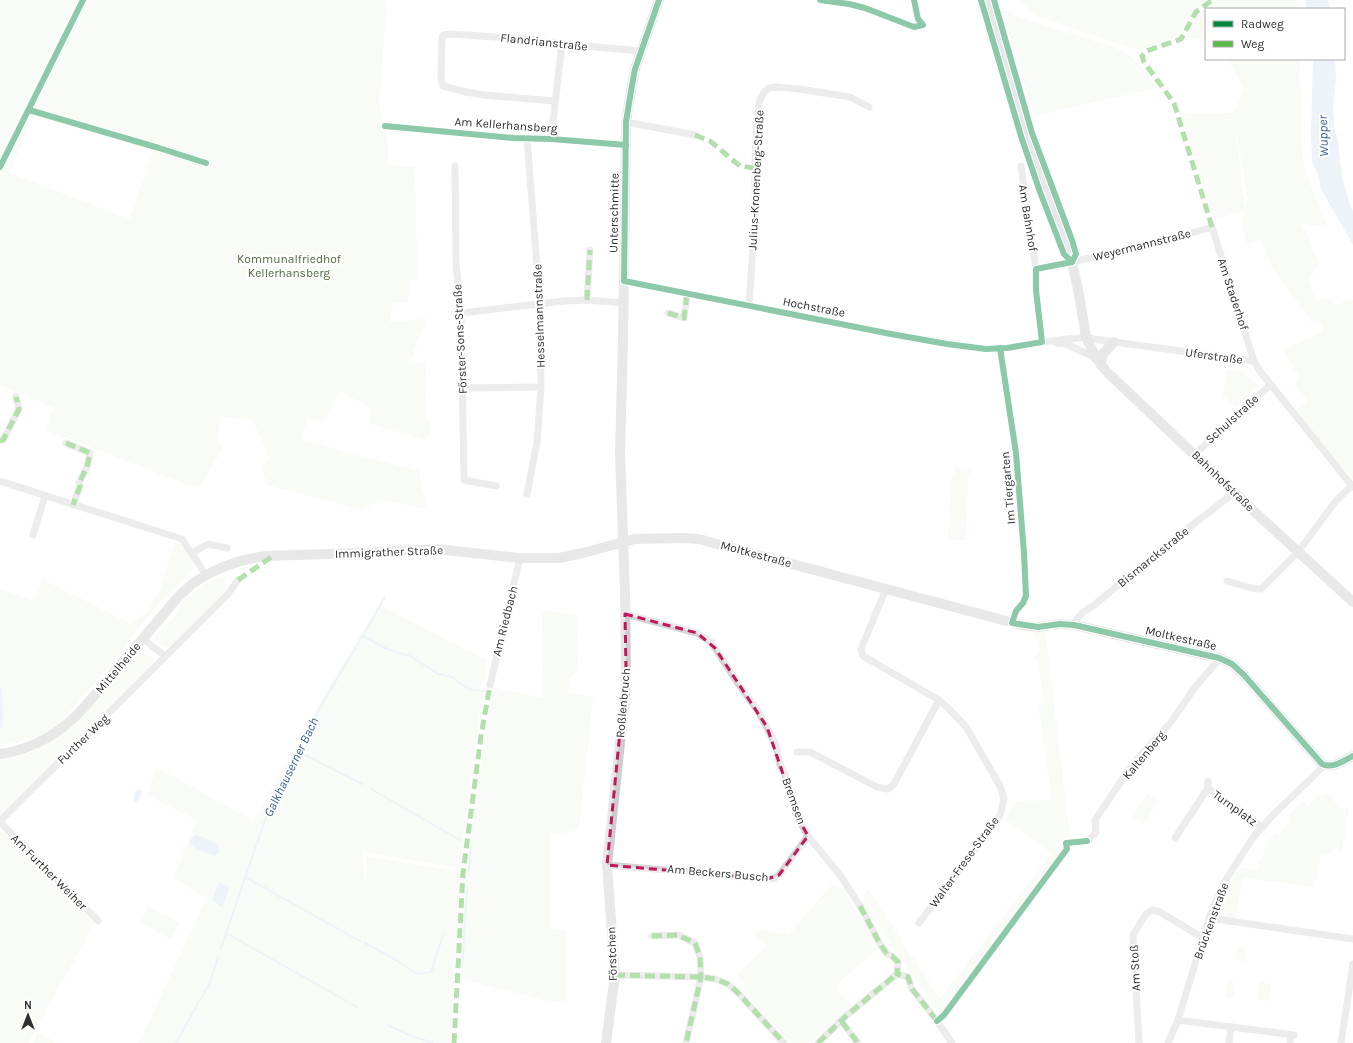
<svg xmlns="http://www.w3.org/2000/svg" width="1353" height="1043" viewBox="0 0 1353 1043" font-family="Karla,sans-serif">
<rect width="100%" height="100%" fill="#fff"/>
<g fill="#eff5ec" fill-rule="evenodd">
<path d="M0 0H387L379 103 388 143V165L415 167 417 279 409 280 408 302 393 303 390 322 426 319 410 363H426L425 413 432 428 425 440 369 423 371 408 340 391 324 422 308 419 301 439 352 454 419 471 427 509 384 500 359 509 267 485 262 468 269 458 253 421 221 416 217 442 221 444V450L200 488 188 485 46 430 54 408 0 385ZM34 116 153 151 130 219 9 173Z"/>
<path d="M1020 0H1208L1194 10 1179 36 1137 50 1035 15Z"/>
<path d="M1217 0H1296L1298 9H1207Z"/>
<path d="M1001 7 1018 17 1110 46 1126 53 1140 66 1157 88 1034 116Z"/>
<path d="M1206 9V40L1187 37 1198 14Z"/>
<path d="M1228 59H1301L1299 73 1302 110 1301 137 1304 168 1327 226 1302 224 1319 264 1309 279 1316 300 1327 298 1339 306 1345 301 1353 300V479L1319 441 1296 411 1308 401 1295 385 1299 376 1284 353 1291 346 1323 331 1319 320 1312 322 1272 268 1261 240 1246 245 1242 218 1245 210 1214 220 1181 114 1234 113 1244 89ZM1235 125 1248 199 1245 208 1235 126Z"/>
<path d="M1227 369 1241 371 1259 386 1236 407 1223 396Z"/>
<path d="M955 467 972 470 968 478 966 540 948 539 952 475H955Z"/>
<path d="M175 541 182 545 194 565 193 569C168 595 141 620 122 652L58 725 44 734 16 743 0 744V590L35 601 42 579 131 624 147 612 159 593Z"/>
<path d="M220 577 224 578 226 588 221 596 170 646 167 647 162 646 156 638 157 634 173 618 185 600 202 586Z"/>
<path d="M380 605 487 660 459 868 363 852 364 879H366V856L461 872 450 1043H139L206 898 174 878 196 820 148 795 156 767 254 821 341 666 363 636Z"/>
<path d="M542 610 577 615 578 670 569 679 568 693 593 697 579 830 551 835V929L567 930V1002L543 1000 462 979 464 902 469 848 492 687 543 698Z"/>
<path d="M1045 630 1070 836 1063 838 1064 848 944 1010 939 1013 862 903 868 889 940 999 1052 853 1005 819 1016 801 1052 800 1038 704 1045 703 1039 669 1035 656 1039 650 1034 632Z"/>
<path d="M141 653 154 658 152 664 0 818V759C54 753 73 725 106 688 117 676 129 664 141 653Z"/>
<path d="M1148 793 1157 802 1144 824 1132 816Z"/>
<path d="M1328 793 1340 808H1349L1342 851H1339V847H1334L1331 854H1321L1314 888 1279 882 1243 878 1235 918 1219 915C1219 901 1234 878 1241 867L1258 870 1260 859H1263L1265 845 1275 833 1279 835 1284 827 1286 828 1291 818 1288 816 1303 802 1309 806 1319 794 1323 796Z"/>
<path d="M0 832H3L94 924 28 1043H0Z"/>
<path d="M832 885 843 888 861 919 880 947 835 986 854 1010 842 1022 808 1043H791L784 1036 741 989 745 984 737 975 767 945 755 935 760 929 789 935 805 915Z"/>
<path d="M148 906 180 923 171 939 139 922Z"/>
<path d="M1238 946 1246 948 1244 961 1235 960Z"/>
<path d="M1232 982 1236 986 1234 999 1227 998 1225 996 1227 984Z"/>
<path d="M1259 982 1271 984 1268 1001 1257 999Z"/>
<path d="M38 1033 57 1043H33Z"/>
</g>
<g fill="#d8e4f2">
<path d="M1305 0H1328L1330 9H1307Z"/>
<path d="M1313 59H1335L1336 79 1333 109 1334 117V127L1338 141 1342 177 1350 206 1353 211V245L1321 189 1318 174 1312 162 1311 131Z"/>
<path d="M0 686 2 690 3 725 0 730Z"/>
<path d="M139 789 143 791 139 799 135 803 133 798 136 790Z"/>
<path d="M197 835 216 843 218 846 219 853 214 856 197 849 190 844V841L194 836Z"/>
<path d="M219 882 228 886 229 889 222 907 212 900Z"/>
</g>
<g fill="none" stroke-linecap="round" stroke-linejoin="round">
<g stroke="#d8e4f2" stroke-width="2">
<path d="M363 636 387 649 412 657 438 674 452 677 468 689 485 691"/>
<path d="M297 751 362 784"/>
<path d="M371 789 460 840"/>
<path d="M469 870 471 846"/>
<path d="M245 877 360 941"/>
<path d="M226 933 357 1007"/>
<path d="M365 943 396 960 417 974 431 972 443 935"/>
<path d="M221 948 271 803 320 708 385 597"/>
<path d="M462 967 467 890"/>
<path d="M388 1025 409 1035 433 1043"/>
<path d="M176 1043 209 984 218 958"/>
</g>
<path stroke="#d5d5d5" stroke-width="10" stroke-dasharray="10 5" stroke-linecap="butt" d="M1038 627 1060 624"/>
<g stroke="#d4d4d4" stroke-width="7">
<path d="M820 0 849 4 865 8 914 27 923 25 918 19 914 0"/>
<path d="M555 101 484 95 466 92 443 86 441 80 442 37 444 35 451 34 526 39 562 44 641 51"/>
<path d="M626 122 695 135"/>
<path d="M385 126 513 138 551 139 626 145"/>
<path d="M551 139 562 44"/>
<path d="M455 166 456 262 461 313 464 480 496 486"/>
<path d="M1021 166 1036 269V290L1042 342"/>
<path d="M1036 269 1149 246 1212 227 1254 361 1259 370 1353 487"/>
<path d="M624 281 891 334 986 349 1000 348 1016 453 1024 553 1026 596 1023 603 1016 611 1012 623"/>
<path d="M587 300 590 250"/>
<path d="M749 306 755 216V168L756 133 759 102 764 92 769 88 776 87 799 89 850 97 869 107"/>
<path d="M461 313 564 301 587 300 624 303"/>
<path d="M668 313 684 318 687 294"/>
<path d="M1042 342 1086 337 1094 339 1114 342 1254 361"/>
<path d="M1056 343 1066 344 1096 358"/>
<path d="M462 388 541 387"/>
<path d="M0 441 3 440 19 409 16 397"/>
<path d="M66 443 90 453 87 467 79 483 80 486 73 505"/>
<path d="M1195 454 1270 385"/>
<path d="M0 481 182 539 206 575"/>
<path d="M527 494 537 442 541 387 540 304 527 138"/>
<path d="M33 535 45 496"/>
<path d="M192 553 208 544 227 548"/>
<path d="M1227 581 1251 588 1261 589 1298 552 1335 502 1351 486"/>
<path d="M886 589 861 649 863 656 939 700 948 708 966 727 1000 786 1004 799 1000 815 996 821 919 923"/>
<path d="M625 614 697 633 711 642 739 685 758 711 776 745 780 765 785 774 793 804 798 818 808 836 840 875 860 906 880 944 887 954 892 956 898 962 897 974 908 977 912 989 937 1021 952 1043"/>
<path d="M1074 625C1078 615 1084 611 1093 606L1173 540 1235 492"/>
<path d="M143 639 165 656"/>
<path d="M490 685 520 558"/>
<path d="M797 752H810L877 787 888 789 894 784 939 700"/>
<path d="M1208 788 1262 827"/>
<path d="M0 821 227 595 238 580"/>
<path d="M0 822 98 921"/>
<path d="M1175 838 1208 788V781"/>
<path d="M1087 841 1096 833 1095 820 1126 774 1140 756 1171 722 1196 686 1216 663 1218 658"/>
<path d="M607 865 767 879H773L779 875 808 836"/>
<path d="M1209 918 1353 939"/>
<path d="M652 936 678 935 695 943 700 957 701 977 686 1043"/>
<path d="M615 975 701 977 715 979 728 984 738 993 784 1043"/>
<path d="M1178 1020 1294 1035"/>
<path d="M842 1022 858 1043"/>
<path d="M818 1043 846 1016 897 974"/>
<path d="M1139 1043 1133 935 1146 914 1152 910 1160 912 1203 938"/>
<path d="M1168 1043 1178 1020 1209 918 1225 881 1252 839 1262 827 1275 813 1325 765"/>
<path d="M1229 1043 1231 1027"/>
<path d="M1290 1043 1291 1035"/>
<path d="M1341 1043 1353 964"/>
</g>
<g stroke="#cdcdcd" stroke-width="10">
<path d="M987 0 1027 135 1042 179 1069 250 1078 289 1086 337 1096 358 1107 372 1259 516 1353 602"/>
<path d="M1101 365 1102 355 1114 342"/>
<path d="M1060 624 1074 625 1219 658 1232 664 1244 675 1322 764C1333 769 1343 761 1353 756"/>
<path d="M0 754C36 749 64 731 87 704L179 596 192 584 206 575 223 567 240 561 264 556 360 553 436 549 520 558H559L583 553 635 539 683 538 699 539 713 543 999 619 1025 626 1038 627"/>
<path d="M606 1043 615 975 607 865 625 696 626 670 625 594 620 452 623 342 626 122 631 91 635 69 659 0"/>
</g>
<g stroke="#58b947" stroke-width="5" stroke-dasharray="10 5" stroke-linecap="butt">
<path d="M1211 1 1196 12 1181 39 1146 51 1142 56 1144 62 1174 103 1212 227"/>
<path d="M695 135 710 141 740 166 755 168"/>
<path d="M587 300 590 250"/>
<path d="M668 313 684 318 687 294"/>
<path d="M0 441 3 440 19 409 16 397"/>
<path d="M66 443 90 453 87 467 79 483 80 486 73 505"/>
<path d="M238 580 273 556"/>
<path d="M860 906 880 944 887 954 892 956 898 962 897 974 908 977 912 989 937 1021 939 1020"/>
<path d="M652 936 678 935 695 943 700 957 701 977 686 1043"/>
<path d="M615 975 701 977 715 979 728 984 738 993 784 1043"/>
<path d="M842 1022 858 1043"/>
<path d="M454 1043 463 873 481 736 490 685"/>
<path d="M818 1043 846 1016 897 974"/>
</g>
<defs>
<g id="cycleway">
<path d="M659 0 635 69 631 91 626 122 624 281 891 334 947 344 986 349 1007 348 1042 342 1036 290V269L1072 262"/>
<path d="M820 0 849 4 865 8 914 27 923 25 918 19 914 0"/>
<path d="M981 0 1021 136 1040 192 1064 254 1072 262"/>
<path d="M994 0 1032 133 1072 240 1076 254 1072 262"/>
<path d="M29 110 159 148 206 163"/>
<path d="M385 126 513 138 551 139 626 145"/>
<path d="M0 167 83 0"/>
<path d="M1000 348 1016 453 1024 553 1026 596 1023 603 1016 611 1012 623 1038 627 1060 624 1074 625 1219 658 1232 664 1244 675 1322 764C1333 769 1343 761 1353 756"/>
<path d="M937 1021 944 1015 1067 849 1066 843 1087 841"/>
</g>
</defs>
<use href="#cycleway" stroke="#fff" stroke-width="8"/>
<use href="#cycleway" stroke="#00873e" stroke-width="6"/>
</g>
<path d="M0 0H1353V1043H0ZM625 614 697 633 715 648 767 727 798 818 808 836 779 875 767 879 607 865 626 670Z" fill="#fff" fill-opacity=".55" fill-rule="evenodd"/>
<path fill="none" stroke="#c2185b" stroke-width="3" stroke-dasharray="8 5" stroke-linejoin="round" d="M625 614 697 633 715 648 767 727 798 818 808 836 779 875 767 879 607 865 626 670Z"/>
<g text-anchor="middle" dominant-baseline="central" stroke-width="4" stroke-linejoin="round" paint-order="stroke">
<g font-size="12" fill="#2f2f2f" stroke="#fff">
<text transform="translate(544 42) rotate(6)">Flandrianstraße</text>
<text transform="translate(506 125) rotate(4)">Am Kellerhansberg</text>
<text transform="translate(756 180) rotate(-87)">Julius-Kronenberg-Straße</text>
<text transform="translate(614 213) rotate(-89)">Unterschmitte</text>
<text transform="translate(1028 218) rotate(81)">Am Bahnhof</text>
<text transform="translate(1142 245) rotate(-14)">Weyermannstraße</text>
<text transform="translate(1233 294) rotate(72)">Am Staderhof</text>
<text transform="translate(814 307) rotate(11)">Hochstraße</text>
<text transform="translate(539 316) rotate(-92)">Hesselmannstraße</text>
<text transform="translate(460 339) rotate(-93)">Förster-Sons-Straße</text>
<text transform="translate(1214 356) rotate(8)">Uferstraße</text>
<text transform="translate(1232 419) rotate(-42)">Schulstraße</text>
<text transform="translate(1223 481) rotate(44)">Bahnhofstraße</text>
<text transform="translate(1008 488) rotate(-95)">Im Tiergarten</text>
<text transform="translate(389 552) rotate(-2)">Immigrather Straße</text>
<text transform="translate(756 554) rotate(15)">Moltkestraße</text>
<text transform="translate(1153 557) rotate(-39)">Bismarckstraße</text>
<text transform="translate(505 621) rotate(-76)">Am Riedbach</text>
<text transform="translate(1181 638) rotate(13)">Moltkestraße</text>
<text transform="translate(118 668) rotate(-50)">Mittelheide</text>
<text transform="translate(623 703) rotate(-85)">Roßlenbruch</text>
<text transform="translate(83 739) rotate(-44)">Further Weg</text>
<text transform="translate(1144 755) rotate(-50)">Kaltenberg</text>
<text transform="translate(794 801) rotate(70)">Bremsen</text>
<text transform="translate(1235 808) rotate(36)">Turnplatz</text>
<text transform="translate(964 862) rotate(-54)">Walter-Frese-Straße</text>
<text transform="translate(49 872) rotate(45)">Am Further Weiher</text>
<text transform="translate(718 873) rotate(5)">Am Beckers Busch</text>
<text transform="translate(1211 921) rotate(-70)">Brückenstraße</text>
<text transform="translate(612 954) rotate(-92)">Förstchen</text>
<text transform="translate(1135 968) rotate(-93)">Am Stoß</text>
</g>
<g font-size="12" fill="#4a6c3a" stroke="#fff">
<text x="289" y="259">Kommunalfriedhof<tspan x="289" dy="14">Kellerhansberg</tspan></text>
</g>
<g font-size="13" font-style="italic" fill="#3a6394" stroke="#fff">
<text transform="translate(1323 136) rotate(-92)">Wupper</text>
<text transform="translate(291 767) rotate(-64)">Galkhauserner Bach</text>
</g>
</g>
<rect x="1205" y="8" width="140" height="52" fill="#ffffff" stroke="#acacac"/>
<rect x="1213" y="21" width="20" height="6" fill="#00873e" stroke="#acacac"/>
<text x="1241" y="28" font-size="12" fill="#2f2f2f">Radweg</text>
<rect x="1213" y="41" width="20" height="6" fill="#58b947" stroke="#acacac"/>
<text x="1241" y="48" font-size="12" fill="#2f2f2f">Weg</text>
<g transform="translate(28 1015)" stroke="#ffffff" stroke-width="3" paint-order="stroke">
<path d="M0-3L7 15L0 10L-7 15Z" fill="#2f2f2f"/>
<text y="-6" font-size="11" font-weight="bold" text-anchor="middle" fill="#2f2f2f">N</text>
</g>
</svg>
